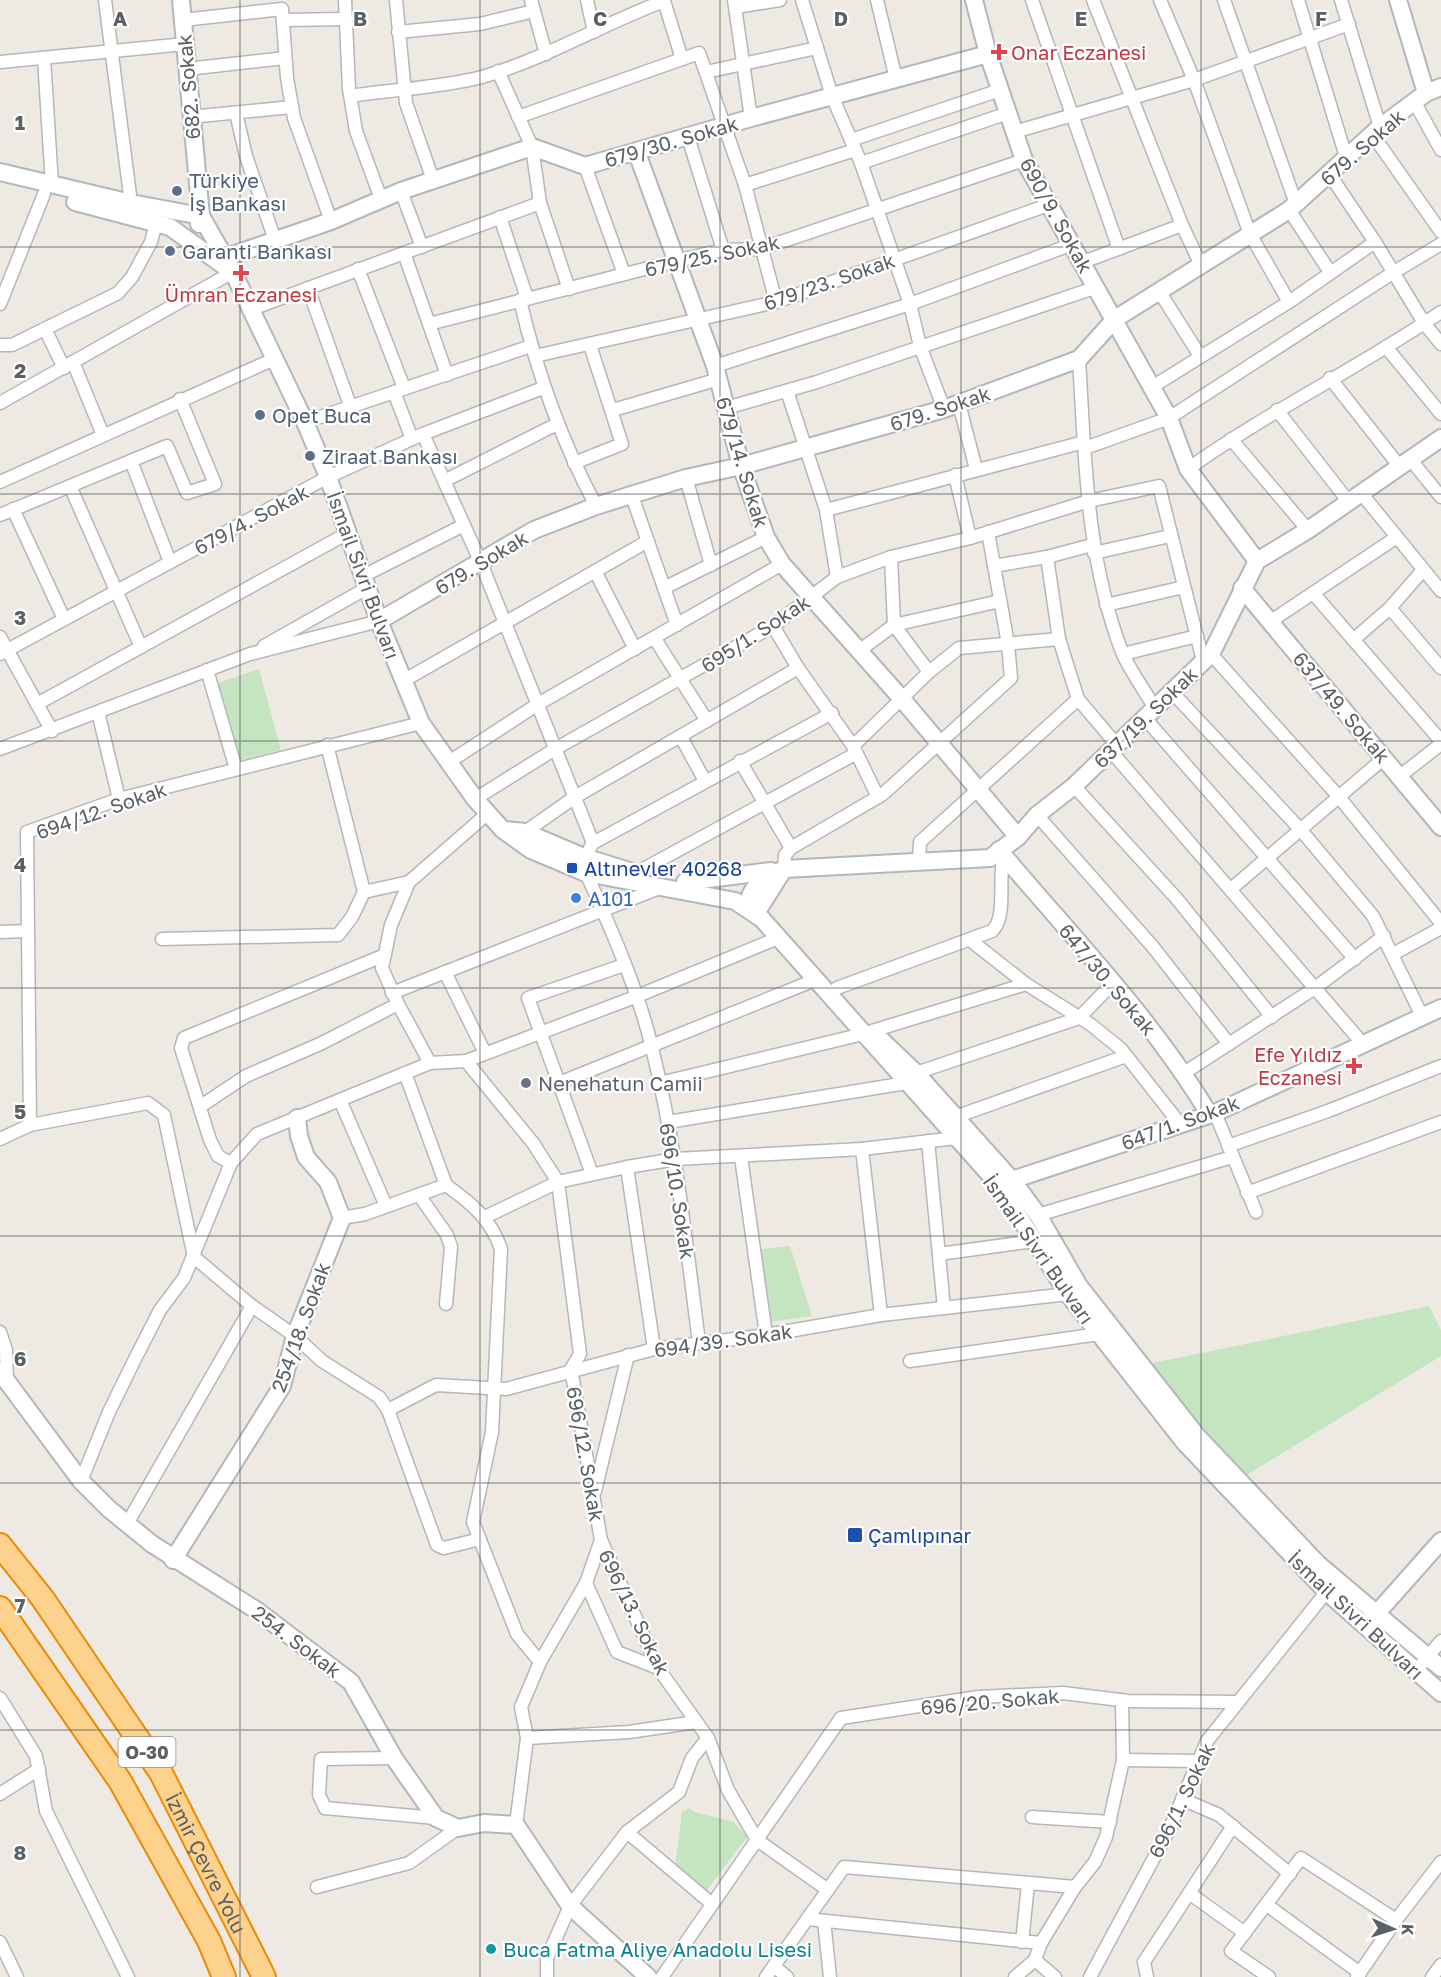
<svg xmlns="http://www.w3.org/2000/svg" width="1441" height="1977" viewBox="0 0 1441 1977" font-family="'Golos Text',sans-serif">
<rect width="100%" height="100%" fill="#eeeae3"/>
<g fill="#c4e5c0">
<path d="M259 669 281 750 237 761 215 684Z"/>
<path d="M790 1246 812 1316 769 1322 761 1249Z"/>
<path d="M1429 1306 1441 1330V1356L1245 1476 1148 1364Z"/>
<path d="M689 1808 694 1812 734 1822 747 1837 707 1890 675 1867 682 1812Z"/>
</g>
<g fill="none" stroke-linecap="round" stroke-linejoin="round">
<defs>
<g id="street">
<path d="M105 0 131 203"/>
<path d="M345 0 349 89 356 131 381 199"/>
<path d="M396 0 406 103 433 180"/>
<path d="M531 0 546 54"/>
<path d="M587 0 594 32"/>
<path d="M734 0 751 118"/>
<path d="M802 0 832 96 861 163 910 304 920 346 944 409"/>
<path d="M877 0 896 79"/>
<path d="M1032 0 1119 249"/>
<path d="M1093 0 1182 225 1201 265"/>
<path d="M1160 0 1194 80 1250 234 1289 302"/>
<path d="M1224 0 1296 204"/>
<path d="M1298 0 1347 160"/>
<path d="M1341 0 1380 127"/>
<path d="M736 7 780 0"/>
<path d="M183 20 282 9 287 78 294 118 331 221"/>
<path d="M283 20 346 19"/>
<path d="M398 32 480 24 534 11"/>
<path d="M44 58 52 185"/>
<path d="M0 62 185 44"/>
<path d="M187 69 285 58"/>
<path d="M498 71 532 147 540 203 569 289"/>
<path d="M706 72 817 48"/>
<path d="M351 96C394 89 440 88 482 77 545 59 602 24 664 1L682 59"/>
<path d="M1414 101 1441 150"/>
<path d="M236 113 246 156 275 240"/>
<path d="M190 117 292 107"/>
<path d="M518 117 699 53 745 185 776 302"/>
<path d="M1014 132 1194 80 1349 24"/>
<path d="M1372 134 1441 232"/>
<path d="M688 137 723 250"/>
<path d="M851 140 1000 90"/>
<path d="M861 163 1008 113"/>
<path d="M585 166 624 274"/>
<path d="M1330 175 1375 242 1424 323 1441 344"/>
<path d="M745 185 855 150"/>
<path d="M401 191 422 247"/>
<path d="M1289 210 1330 272"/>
<path d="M500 217 527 298"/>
<path d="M404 253 447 375"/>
<path d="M1083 262 1182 225"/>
<path d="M358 269 404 388"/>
<path d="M308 288 351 408"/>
<path d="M1159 291 1200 356"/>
<path d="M520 300C537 373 561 440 596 506"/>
<path d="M0 304 44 194"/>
<path d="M249 310 540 203"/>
<path d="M429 324 676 261 723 250 760 249 1024 160"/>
<path d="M45 329 64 368"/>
<path d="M0 345H12L118 293 132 277 151 242 156 223"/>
<path d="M1386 347 1441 414"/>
<path d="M535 356 776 302 1048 205"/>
<path d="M1079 359C1085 458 1086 558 1122 652 1130 671 1144 689 1154 707"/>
<path d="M73 362 103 435"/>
<path d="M715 366 910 304 1073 244"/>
<path d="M1330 378 1400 467"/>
<path d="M1152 387 1289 302 1375 242"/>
<path d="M787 391 826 510 837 577"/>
<path d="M394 392 412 439"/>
<path d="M0 403 233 272"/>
<path d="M959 404 976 469"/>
<path d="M726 408 817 382 1097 287"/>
<path d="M613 410 719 379"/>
<path d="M1277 410 1348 501"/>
<path d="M305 422 531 346"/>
<path d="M423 434 481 563 593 843"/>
<path d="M1231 439 1308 530"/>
<path d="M1085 448 1169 418 1394 272 1441 244"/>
<path d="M1411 460 1441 497"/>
<path d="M131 461 170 562"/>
<path d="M574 463 622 444 590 345"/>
<path d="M1188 469C1269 411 1359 368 1441 312"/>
<path d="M955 475 970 538"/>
<path d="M686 478 711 565"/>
<path d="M444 481 557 424"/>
<path d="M0 482 274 359"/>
<path d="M70 486 141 647"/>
<path d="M1361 493 1441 591"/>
<path d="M632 496 677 625"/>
<path d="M13 509 64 619"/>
<path d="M826 510 1084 442"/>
<path d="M0 515 167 446 187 493 215 484 180 399"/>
<path d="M1094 553 1170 536"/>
<path d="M891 557 894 625 929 672"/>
<path d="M1047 557 1059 639 1078 699 1116 744"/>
<path d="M994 566 1047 557 1092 545"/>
<path d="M595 571 635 649"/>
<path d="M363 576 464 525"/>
<path d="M664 588 766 537"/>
<path d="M1313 593 1441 741"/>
<path d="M1106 605 1184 587"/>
<path d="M1390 608 1441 668"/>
<path d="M1271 621 1397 537"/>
<path d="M773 626 798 668 853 746"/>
<path d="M0 637 52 731"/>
<path d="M655 639 707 721"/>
<path d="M1353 640 1390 608 1423 570"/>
<path d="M264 646 367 588"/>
<path d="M859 651 894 625 1000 601"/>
<path d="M0 654 328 477 423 434 543 388"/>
<path d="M1123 654 1197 636"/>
<path d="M1211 654 1339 797 1441 923"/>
<path d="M207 670 236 769"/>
<path d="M403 681 648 541"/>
<path d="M1171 691 1300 829 1373 916 1422 1016"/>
<path d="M37 704 348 533"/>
<path d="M98 712 119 799"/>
<path d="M1144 717 1355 959"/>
<path d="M681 737 705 781"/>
<path d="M327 745 364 892"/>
<path d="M0 749 250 654 379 621"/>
<path d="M1110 750 1363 1044"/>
<path d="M740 761 791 848"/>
<path d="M449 762 538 704 782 564"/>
<path d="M1400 776 1441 744"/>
<path d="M1074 786 1177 899 1272 1017"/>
<path d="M878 797 853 746 929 672 959 648 1059 639"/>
<path d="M475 799 555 749 773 626 837 577 891 557 970 538 1089 501 1159 486 1203 661"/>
<path d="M1037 815 1153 947 1229 1044"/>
<path d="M525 832 575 797 798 668"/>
<path d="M590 848 593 843 832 713"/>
<path d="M919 861 920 842 1078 699"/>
<path d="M784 869 785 855 791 848 883 794 1011 678 1008 644 988 532"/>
<path d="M586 873C610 926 639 992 652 1048 676 1145 686 1243 699 1342"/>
<path d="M636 873 855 754"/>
<path d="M1231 889 1383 759"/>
<path d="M0 932 27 931"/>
<path d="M162 939 338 935 352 917 364 892 409 882"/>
<path d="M970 940 1026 984 1090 1024 1121 1049 1180 1124"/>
<path d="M1393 954 1441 928"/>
<path d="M445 972 485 1053"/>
<path d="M837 988 992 931C1008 916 997 878 1004 856"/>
<path d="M392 993 662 887"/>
<path d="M872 1031 1026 984"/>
<path d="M466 1061 533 1143 558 1182 580 1354 571 1369 601 1540 586 1583 540 1662 521 1707 527 1738 516 1825"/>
<path d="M430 1063 398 1004 382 968 391 925 409 882 487 814"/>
<path d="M405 1073 446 1185"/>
<path d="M916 1073 1079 1018 1114 982"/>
<path d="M1184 1073 1315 988 1384 936"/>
<path d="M559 1083 815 980"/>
<path d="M660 1083 863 1034"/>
<path d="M340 1100 386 1206"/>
<path d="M201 1106 246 1076 320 1044 398 1004"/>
<path d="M1215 1113 1256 1212"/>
<path d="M955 1117 1126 1056"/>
<path d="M668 1122 906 1083"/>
<path d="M30 1125 27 832 119 799 421 723"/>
<path d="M0 1139 30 1125 148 1103 164 1115 194 1257 252 1306 295 1336 322 1361 379 1397 388 1410 437 1545 444 1548 480 1539"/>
<path d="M928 1141 944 1308"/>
<path d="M1228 1146 1328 1111 1441 1066"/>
<path d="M862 1149 881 1315"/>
<path d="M741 1157 766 1335"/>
<path d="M231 1163 218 1156 210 1140 181 1048 184 1038 385 955"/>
<path d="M627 1167 654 1349"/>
<path d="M592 1174 528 998 624 965"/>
<path d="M1247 1193 1441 1122"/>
<path d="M419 1195 447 1235 451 1247 446 1304"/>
<path d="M1038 1215 1232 1157"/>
<path d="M485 1217 558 1182 627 1167 676 1159 862 1149 956 1138"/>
<path d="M342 1218 365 1214 446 1185C471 1203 491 1219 501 1249L492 1432 473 1522 517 1634 540 1662"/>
<path d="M939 1254 1034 1241"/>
<path d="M0 1332 6 1350 7 1382"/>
<path d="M910 1361 1099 1334"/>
<path d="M388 1410 436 1385 506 1389 654 1349 766 1335 881 1315 1068 1294"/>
<path d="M81 1481 109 1412 133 1363 160 1310 184 1278 231 1163 257 1134 430 1063 466 1061 635 997 778 938"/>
<path d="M595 1491 628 1355"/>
<path d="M127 1524 252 1306"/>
<path d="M586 1583 617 1652 658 1668"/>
<path d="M1415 1672 1441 1641"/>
<path d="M0 1698 36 1756 46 1811 128 1977"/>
<path d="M527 1738 629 1732 696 1722"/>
<path d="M708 1738 728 1790 757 1840 828 1890"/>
<path d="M394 1758 321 1759 319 1795 325 1808 436 1818"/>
<path d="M1123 1760 1198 1761"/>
<path d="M0 1794 39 1769"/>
<path d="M1182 1799 1219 1815 1290 1874"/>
<path d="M1032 1817 1110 1822"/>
<path d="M627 1832 712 1904"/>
<path d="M317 1887 409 1863 458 1828"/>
<path d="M1189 1893 1245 1933"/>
<path d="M1267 1905 1360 1973"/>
<path d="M807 1919 1041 1943"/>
<path d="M824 1921 830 1977"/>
<path d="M0 1942 17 1977"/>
<path d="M1022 1942 1028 1884"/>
<path d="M1035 1960 1055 1977"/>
<path d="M774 1966 787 1977"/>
<path d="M547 1977V1958L570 1906 627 1832 679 1792 692 1758 708 1738 658 1668 601 1540"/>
<path d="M662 1977 841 1718 978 1697 1063 1693 1128 1701 1237 1702"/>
<path d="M766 1977 844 1867 1075 1887"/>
<path d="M1015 1977 1035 1960 1041 1943 1075 1887 1095 1862 1106 1837 1123 1760 1122 1700"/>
<path d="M1090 1977 1170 1828 1207 1741 1332 1585"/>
<path d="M1147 1977 1144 1962 1233 1826"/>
<path d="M1269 1977 1231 1951 1301 1858 1396 1920"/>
<path d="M1357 1977 1396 1920 1441 1862"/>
<path d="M1432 1977 1441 1965"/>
</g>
<g id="secondary">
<path d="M181 0 201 216 199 224"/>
<path d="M974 0 988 54 1024 160 1169 418 1188 469 1257 561"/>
<path d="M1398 0 1426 93"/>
<path d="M637 153 715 366 741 466 766 537 782 564 902 699 1018 837"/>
<path d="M0 172 131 203 201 216 233 272 305 422 328 477 379 621 421 723 475 799 503 830 531 850 550 858 586 873 735 901 762 919 999 1185 1068 1294 1185 1443 1327 1592 1441 1693"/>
<path d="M75 202 170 227 227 268"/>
<path d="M224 258 331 221 401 191 532 147 585 166 751 118 988 54"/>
<path d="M1242 588 1441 827"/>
<path d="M379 621 534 530 596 506 686 478 741 466 944 409 1079 359 1115 319 1289 210 1380 127 1426 93 1441 87"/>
<path d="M504 830 525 832 584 857 629 871"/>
<path d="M999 850C1071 936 1151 1017 1209 1114"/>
<path d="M784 869 760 907 748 909C748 885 764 879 784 869L990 858 1018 837 1037 815 1074 786 1211 654 1257 561 1308 530 1441 438"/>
<path d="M685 882 771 871"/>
<path d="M876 1035 916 1073 1012 1180 1038 1215 1079 1286 1197 1436 1318 1564 1441 1668"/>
<path d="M1012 1180 1215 1113 1441 1008"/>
<path d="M0 1372 81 1481 109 1509 152 1544 256 1610 351 1682 394 1758 436 1818 458 1828 484 1823 516 1825 570 1906 648 1977"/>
<path d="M173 1560 282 1386 295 1336 342 1218 328 1182 306 1157 299 1136 297 1118"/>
<path d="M1370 1621 1441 1541"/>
</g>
<g id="highway">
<path id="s1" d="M0 1545 43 1599 161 1773 264 1977"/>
<path d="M0 1608 120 1781 209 1941 224 1977"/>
</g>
</defs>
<use href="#street" stroke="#b4b7ba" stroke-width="15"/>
<use href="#secondary" stroke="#b2b7bb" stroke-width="20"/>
<use href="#highway" stroke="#ee8903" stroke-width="26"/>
<use href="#street" stroke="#fff" stroke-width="12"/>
<use href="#secondary" stroke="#fff" stroke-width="16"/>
<use href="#highway" stroke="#fcd28c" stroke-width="22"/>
</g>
<path fill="none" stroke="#5b6064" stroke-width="1.5" stroke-opacity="0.55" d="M240 0V1977M480 0V1977M720 0V1977M961 0V1977M1201 0V1977M0 247H1441M0 494H1441M0 741H1441M0 988H1441M0 1236H1441M0 1483H1441M0 1730H1441"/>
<g fill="#e0444e" stroke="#fff" stroke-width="2">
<path d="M996 43h6v6h6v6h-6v6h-6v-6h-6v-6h6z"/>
<path d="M238 264h6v6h6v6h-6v6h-6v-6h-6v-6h6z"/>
<path d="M1351 1057h6v6h6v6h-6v6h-6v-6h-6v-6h6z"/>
</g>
<g fill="#5c6f8a" stroke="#fff" stroke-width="2">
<circle cx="177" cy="191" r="6"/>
<circle cx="170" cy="251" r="6"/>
<circle cx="260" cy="415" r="6"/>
<circle cx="310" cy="456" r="6"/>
</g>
<g fill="#1a4fb4" stroke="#fff" stroke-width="2">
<rect x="566" y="862" width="12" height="12" rx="3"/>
<rect x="847" y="1527" width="16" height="16" rx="3"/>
</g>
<circle fill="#3f7fe0" stroke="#fff" stroke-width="2" cx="576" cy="898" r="6"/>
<circle fill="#6b7280" stroke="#fff" stroke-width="2" cx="526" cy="1083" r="6"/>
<circle fill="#0f9aa8" stroke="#fff" stroke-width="2" cx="491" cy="1949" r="6"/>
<g text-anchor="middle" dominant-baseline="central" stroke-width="4.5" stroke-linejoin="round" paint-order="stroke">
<rect fill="#fff" stroke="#8c9092" stroke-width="1.5" x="118.5" y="1737" width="57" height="30" rx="4.5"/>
<g font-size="18" font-weight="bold" fill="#5b6064">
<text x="147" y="1752">O-30</text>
</g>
<g font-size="20" fill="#be3a42" stroke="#fff" text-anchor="start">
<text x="1011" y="52">Onar Eczanesi</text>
<text x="241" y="294" text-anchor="middle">Ümran Eczanesi</text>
<text x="1342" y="1054" text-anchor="end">Efe Yıldız<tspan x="1342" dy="23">Eczanesi</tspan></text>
</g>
<g font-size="20" fill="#5b6064" stroke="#fff">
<text transform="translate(188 87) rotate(-95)">682. Sokak</text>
<text transform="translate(671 141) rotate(-16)">679/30. Sokak</text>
<text transform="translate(1362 147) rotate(-41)">679. Sokak</text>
<text transform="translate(1057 215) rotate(61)">690/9. Sokak</text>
<text transform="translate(712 255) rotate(-12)">679/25. Sokak</text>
<text transform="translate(829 281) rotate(-19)">679/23. Sokak</text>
<text transform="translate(940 408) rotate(-18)">679. Sokak</text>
<text transform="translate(743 462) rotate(73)">679/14. Sokak</text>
<text transform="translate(251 519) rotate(-28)">679/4. Sokak</text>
<text transform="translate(481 562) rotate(-31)">679. Sokak</text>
<text transform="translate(364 575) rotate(70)">İsmail Sivri Bulvarı</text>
<text transform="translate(755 633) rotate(-33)">695/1. Sokak</text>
<text transform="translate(1342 707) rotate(50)">637/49. Sokak</text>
<text transform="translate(1145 717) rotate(-44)">637/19. Sokak</text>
<text transform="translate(101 810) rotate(-19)">694/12. Sokak</text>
<text transform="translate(1108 979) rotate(50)">647/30. Sokak</text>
<text transform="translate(1180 1122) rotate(-20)">647/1. Sokak</text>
<text transform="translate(678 1191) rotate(81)">696/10. Sokak</text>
<text transform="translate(1039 1249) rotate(55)">İsmail Sivri Bulvarı</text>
<text transform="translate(300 1327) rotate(-70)">254/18. Sokak</text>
<text transform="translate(723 1340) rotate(-8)">694/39. Sokak</text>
<text transform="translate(586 1454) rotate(80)">696/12. Sokak</text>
<text transform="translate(635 1612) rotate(64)">696/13. Sokak</text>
<text transform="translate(1356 1615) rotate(43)">İsmail Sivri Bulvarı</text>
<text transform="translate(297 1641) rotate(37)">254. Sokak</text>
<text transform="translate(990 1701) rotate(-5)">696/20. Sokak</text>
<text transform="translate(1181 1800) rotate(-64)">696/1. Sokak</text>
<text stroke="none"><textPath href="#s1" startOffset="380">İzmir Çevre Yolu</textPath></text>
</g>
<g font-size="20" fill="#4e5e75" stroke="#fff" text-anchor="start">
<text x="189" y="180">Türkiye<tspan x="189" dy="23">İş Bankası</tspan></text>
<text x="182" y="251">Garanti Bankası</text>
<text x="272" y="415">Opet Buca</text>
<text x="322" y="456">Ziraat Bankası</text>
</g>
<g font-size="20" fill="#164399" stroke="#fff" text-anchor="start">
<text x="584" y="868">Altınevler 40268</text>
<text x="868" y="1535">Çamlıpınar</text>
</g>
<g font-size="20" fill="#366cbe" stroke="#fff" text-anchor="start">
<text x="588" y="898">A101</text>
</g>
<g font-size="20" fill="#5b616d" stroke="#fff" text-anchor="start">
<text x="538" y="1083">Nenehatun Camii</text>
</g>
<g font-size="20" fill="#0d838f" stroke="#fff" text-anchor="start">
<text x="503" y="1949">Buca Fatma Aliye Anadolu Lisesi</text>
</g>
</g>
<g font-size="20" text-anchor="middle" font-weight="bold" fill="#5b6064" stroke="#fff" stroke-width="4.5" stroke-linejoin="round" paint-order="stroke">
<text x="120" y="26">A</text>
<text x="360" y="26">B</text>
<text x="600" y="26">C</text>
<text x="841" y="26">D</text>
<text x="1081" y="26">E</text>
<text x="1321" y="26">F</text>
<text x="20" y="130">1</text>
<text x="20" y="378">2</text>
<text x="20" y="625">3</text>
<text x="20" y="872">4</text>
<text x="20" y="1119">5</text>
<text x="20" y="1366">6</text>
<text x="20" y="1613">7</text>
<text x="20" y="1860">8</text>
</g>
<g transform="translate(1393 1929) rotate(93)" stroke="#ffffff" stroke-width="4.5" paint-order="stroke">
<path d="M0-4.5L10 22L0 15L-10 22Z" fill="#5b6064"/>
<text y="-9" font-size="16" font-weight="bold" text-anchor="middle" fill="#5b6064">K</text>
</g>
</svg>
